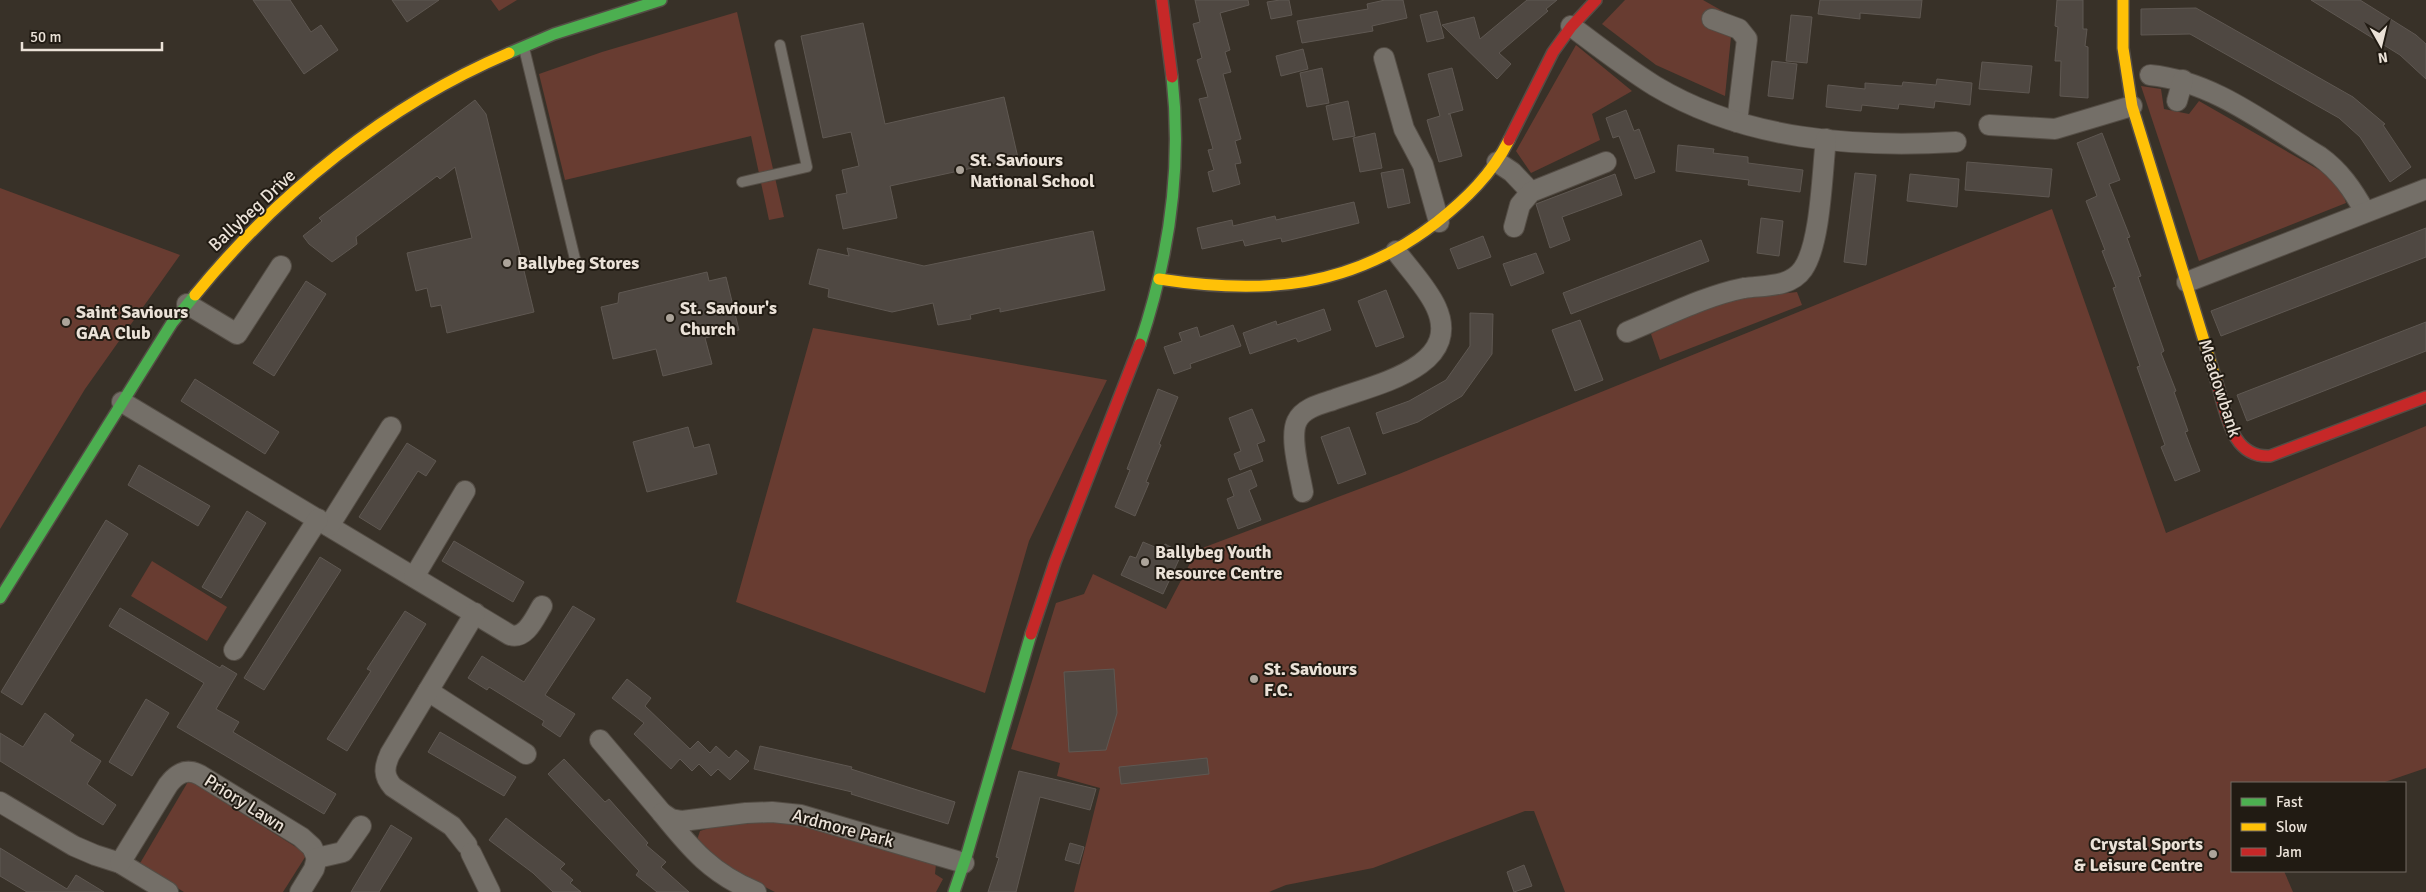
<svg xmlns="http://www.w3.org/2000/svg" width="2426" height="892" viewBox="0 0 2426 892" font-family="Signika,sans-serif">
<rect width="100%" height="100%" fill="#383128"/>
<g fill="#683c31">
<path d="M491 0H517L499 11Z"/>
<path d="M1625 0H1703L1733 17 1725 96 1656 65 1602 24Z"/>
<path d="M737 12 784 217 769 220 751 136 565 180 539 74 602 52Z"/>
<path d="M1576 45 1632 91 1592 114 1600 140 1531 173 1516 151Z"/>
<path d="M2141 86 2161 89 2164 109 2189 114 2199 101 2321 171 2341 188 2346 203 2199 261Z"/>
<path d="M0 188 180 255 85 389 0 529Z"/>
<path d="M2052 209 2166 533 2426 426V768L2382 783H2232V871H2284L2293 892H1565L1534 811H1525L1373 868 1286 885 1269 892H1074L1100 788 1057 776 1060 763 1011 749 1056 603 1084 594 1093 574 1166 609 1197 550 1399 474Z"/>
<path d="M1797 292 1802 305 1660 360 1651 334 1712 302Z"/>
<path d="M813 328 1107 380 1029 541 985 693 736 602Z"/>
<path d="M152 561 227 607 207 641 131 596Z"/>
<path d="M189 780 307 854 283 892H184L139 865Z"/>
<path d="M725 823H798L936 864 935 874 943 879 936 892H775L718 863 696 843 700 831Z"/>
</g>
<g fill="#4f4842" stroke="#5f5852">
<path d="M253 0H290L311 32 321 25 338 50 304 74Z"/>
<path d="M392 0H439L407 22Z"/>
<path d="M1195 0H1248L1249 5 1220 13 1230 50 1225 52 1231 72 1223 74 1241 139 1235 141 1241 163 1235 164 1240 184 1213 192 1208 172 1214 170 1208 150 1213 149 1199 99 1208 97 1197 60 1202 58 1193 24 1200 22Z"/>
<path d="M1280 0H1289L1292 15 1271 19 1267 2Z"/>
<path d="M1385 0H1403L1407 18 1372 26 1373 31 1302 43 1297 21 1368 9 1367 4Z"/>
<path d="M1527 0H1557L1546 9 1548 11 1499 53 1511 64 1497 79 1442 25 1474 17 1480 39Z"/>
<path d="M1820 0H1922L1920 18 1860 13V19L1818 14Z"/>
<path d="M2057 0H2083V29H2087L2085 46 2088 47V98L2060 96 2061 61H2055L2058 27 2055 26Z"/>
<path d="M2311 0H2360L2416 35 2426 44V79L2400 55Z"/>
<path d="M2196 8 2353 97 2385 124 2383 125 2411 167 2390 182 2360 137 2339 118 2190 34 2141 35V9Z"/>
<path d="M1437 11 1444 38 1427 42 1420 15Z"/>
<path d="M1791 15 1812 17 1807 63 1786 61Z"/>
<path d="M863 23 885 124 1004 97 1018 158 890 186 897 218 843 229 836 195 847 193 842 170 859 166 851 132 823 138 801 36Z"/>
<path d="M1303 49 1308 69 1281 76 1276 56Z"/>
<path d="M1772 61 1797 64 1793 99 1768 96Z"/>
<path d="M1982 62 2032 66 2029 93 1979 89Z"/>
<path d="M1322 68 1329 103 1307 107 1300 73Z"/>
<path d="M1452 68 1463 110 1448 114H1450L1462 156 1439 162 1427 120 1440 116 1428 74Z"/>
<path d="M1937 79 1972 83 1970 105 1935 101 1934 108 1899 104 1898 109 1862 105 1861 111 1826 107 1828 85 1865 89V83L1902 86 1903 82 1936 85Z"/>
<path d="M475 100 486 114 534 312 447 333 441 305 431 307 427 288 416 291 407 253 472 238 455 167 440 179 437 176 356 237 357 244 332 262 309 244 303 236 322 221 319 218Z"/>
<path d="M1348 101 1355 136 1333 140 1326 106Z"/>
<path d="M1626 110 1634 131 1639 129 1655 172 1635 179 1619 136 1613 138 1606 118Z"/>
<path d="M1375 133 1382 168 1360 172 1353 138Z"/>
<path d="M2102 133 2120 180 2109 184 2130 237 2127 238 2141 276 2138 277 2164 351 2161 353 2176 391 2174 392 2188 431 2185 432 2200 471 2175 481 2161 447 2165 445 2137 367 2140 366 2113 288 2116 287 2102 251 2105 250 2086 201 2097 196 2077 143Z"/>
<path d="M1678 145 1714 149 1713 153 1748 157V163L1803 170 1800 192 1748 185 1749 180 1676 171Z"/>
<path d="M1967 162 2052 169 2049 197 1965 190Z"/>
<path d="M1403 169 1410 203 1388 208 1381 173Z"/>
<path d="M1855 173 1876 175 1866 265 1844 262Z"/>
<path d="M1615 174 1622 195 1562 217 1570 240 1550 248 1536 204Z"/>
<path d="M1910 174 1959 179 1957 207 1907 201Z"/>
<path d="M1354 202 1359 223 1282 242 1281 238 1245 246 1243 240 1202 249 1197 228 1232 220 1233 226 1275 216 1276 220Z"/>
<path d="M1761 218 1783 221 1779 256 1757 253Z"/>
<path d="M2426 228V257L2221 336 2211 311Z"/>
<path d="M1093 231 1105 290 1000 312V308L970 315 971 319 938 325 933 303 892 312 828 297 829 289 809 284 818 249 849 256 847 248 924 266Z"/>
<path d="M1483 236 1491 257 1458 269 1450 249Z"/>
<path d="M1701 240 1709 261 1571 314 1563 293Z"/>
<path d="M1536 253 1544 273 1511 286 1503 264Z"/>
<path d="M707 272 709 281 726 277 739 330 705 338 712 364 663 376 656 349 613 359 601 307 618 303 619 293Z"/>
<path d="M306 281 326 294 274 376 253 363Z"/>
<path d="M1386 290 1404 337 1376 347 1358 301Z"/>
<path d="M1324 309 1331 330 1298 342 1296 338 1250 354 1243 333 1276 321 1277 325Z"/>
<path d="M1470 313 1493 314 1492 354 1462 396 1418 422 1383 434 1376 413 1409 401 1446 380 1470 346Z"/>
<path d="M1580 320 1603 380 1575 391 1552 330Z"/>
<path d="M2426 322V351L2247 421 2237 395Z"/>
<path d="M1233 325 1241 346 1190 364 1191 368 1174 374 1164 347 1182 341 1179 333 1197 327 1200 337Z"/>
<path d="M195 379 279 432 265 454 181 401Z"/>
<path d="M1158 389 1178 397 1159 444 1161 445 1146 482 1149 483 1135 516 1115 507 1130 470 1127 469Z"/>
<path d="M1252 409 1265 441 1257 444 1263 461 1240 470 1234 454 1241 451 1229 418Z"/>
<path d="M688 427 694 448 709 444 717 474 647 492 633 442Z"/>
<path d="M1349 427 1366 474 1338 484 1321 437Z"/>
<path d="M407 443 436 461 426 476 418 471 380 530 359 517Z"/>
<path d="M139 465 210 506 198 526 128 485Z"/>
<path d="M1251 470 1257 486 1249 490 1261 520 1238 529 1227 499 1234 496 1228 479Z"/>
<path d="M247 511 266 523 221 598 202 587Z"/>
<path d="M106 520 128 534 22 705 1 692Z"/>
<path d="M454 541 524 582 513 602 442 561Z"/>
<path d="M1143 542 1162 550 1165 544 1182 553 1163 594 1121 575 1130 556 1136 558Z"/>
<path d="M320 557 341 570 264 690 244 678Z"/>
<path d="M573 606 595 619 545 695 575 714 560 737 542 725 544 721 489 687 487 690 468 678 482 656 524 682Z"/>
<path d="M120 608 220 668 222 665 237 674 216 709 239 722 233 732 336 794 324 814 177 727 204 683 109 626Z"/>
<path d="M405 611 426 624 347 751 327 739 371 671 367 669Z"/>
<path d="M1114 669 1117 713 1106 750 1069 752 1064 672Z"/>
<path d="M627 679 651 698 645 706 690 749 698 741 710 753 716 746 729 758 736 750 749 761 730 780 718 769 711 776 699 764 692 771 680 759 671 769 634 734 644 723 612 698Z"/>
<path d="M146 699 169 713 132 776 109 762Z"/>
<path d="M45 713 74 735 70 741 101 761 87 784 116 805 103 825 0 761V733L23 747Z"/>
<path d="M440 732 516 777 504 796 428 752Z"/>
<path d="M760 746 852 767 851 769 955 802 948 824 851 794 852 792 754 769Z"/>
<path d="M1207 758 1209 774 1121 784 1119 767Z"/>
<path d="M564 759 605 802 609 799 648 843 646 845 666 862 661 867 689 892H657L636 875 639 871 548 774Z"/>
<path d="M1019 771 1096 789 1090 810 1040 797 1016 892H988L999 858 996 857Z"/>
<path d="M506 818 565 864 560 869 573 880 570 883 581 892H553L533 873 489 840Z"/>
<path d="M391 825 412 838 395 866 379 892H351Z"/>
<path d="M1070 843 1084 847 1079 864 1065 860Z"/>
<path d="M0 848 67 889 76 875 104 892H27L0 876Z"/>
<path d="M1524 865 1532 886 1514 892 1507 872Z"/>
</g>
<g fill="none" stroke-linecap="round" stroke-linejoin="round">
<defs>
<g id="lane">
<path d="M524 48 575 259"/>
<path d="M742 182 807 167 780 45"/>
</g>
<g id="street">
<path d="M1712 19 1739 29 1747 39 1737 122"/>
<path d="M1571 26C1599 47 1626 68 1655 86 1745 140 1854 148 1956 142"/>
<path d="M1384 58 1404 129 1423 165 1439 222"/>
<path d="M2150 75C2213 81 2266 124 2319 156 2340 171 2353 190 2365 212"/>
<path d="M2177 101 2183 80"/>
<path d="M1989 125 2055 129 2132 106"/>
<path d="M1497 162 1512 172 1531 192"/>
<path d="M1514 227 1520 205 1531 192 1606 162"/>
<path d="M2187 282 2426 189"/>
<path d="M187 304 237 334 281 266"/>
<path d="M1627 332C1664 317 1704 296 1744 288 1764 285 1790 288 1803 269 1821 243 1822 172 1826 139"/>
<path d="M122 402 510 635C526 640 535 617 542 606"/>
<path d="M1303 492C1300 474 1289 437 1297 421 1303 408 1321 404 1333 400 1372 385 1464 368 1436 307 1427 287 1409 269 1396 251"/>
<path d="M329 526 391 427"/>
<path d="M414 577 465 491"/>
<path d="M234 650 318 519"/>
<path d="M428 691 526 754"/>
<path d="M600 740 662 813"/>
<path d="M0 802 74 846 95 855 120 863 168 892"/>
<path d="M467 845 452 826 393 787C383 776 384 767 390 754L475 613"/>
<path d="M471 853 490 892"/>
<path d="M120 863 168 785C177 773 187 768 200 775L301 837 312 847 317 858"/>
<path d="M300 892 314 869 317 858 343 852 361 826"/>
<path d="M756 892C712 874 691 849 662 813L671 819 682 821 746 813 772 812 801 815 964 863"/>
</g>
<g id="fast">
<path d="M509 53 554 34 661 0"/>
<path d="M1140 344C1169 258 1182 166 1172 77"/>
<path d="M0 598 172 323 195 295"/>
<path d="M954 892 967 854 1031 634"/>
</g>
<g id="slow">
<path d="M2123 0V48L2132 106 2217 383"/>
<path d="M1159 279C1263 295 1351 289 1437 222 1466 199 1492 174 1509 140"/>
<path d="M195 295C278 193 387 105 509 53"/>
</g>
<g id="jam">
<path d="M1162 0 1172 77"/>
<path d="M1509 140 1553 52 1571 27 1596 0"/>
<path d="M2217 383C2226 412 2231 458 2270 456L2426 397"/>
<path d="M1031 634 1055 562 1140 344"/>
</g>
</defs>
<use href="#lane" stroke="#544d45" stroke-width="12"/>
<use href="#street" stroke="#544d45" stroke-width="22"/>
<use href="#fast" stroke="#544d45" stroke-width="14"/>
<use href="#slow" stroke="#544d45" stroke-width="14"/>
<use href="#jam" stroke="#544d45" stroke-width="14"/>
<use href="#lane" stroke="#746f68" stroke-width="10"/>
<use href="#street" stroke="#746f68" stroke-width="20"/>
<use href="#fast" stroke="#4caf50" stroke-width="11"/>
<use href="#slow" stroke="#ffc107" stroke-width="11"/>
<use href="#jam" stroke="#c62828" stroke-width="11"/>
</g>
<g fill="#aca49a" stroke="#211b13" stroke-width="2">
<circle cx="960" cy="170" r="5"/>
<circle cx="507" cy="263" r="5"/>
<circle cx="670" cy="318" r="5"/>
<circle cx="66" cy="322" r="5"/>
<circle cx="1145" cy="562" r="5"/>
<circle cx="1254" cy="679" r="5"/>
<circle cx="2213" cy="854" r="5"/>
</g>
<g text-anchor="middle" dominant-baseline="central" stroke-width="4" stroke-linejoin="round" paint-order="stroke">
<g font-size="18" font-weight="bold" fill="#ebe2d8" stroke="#211b13" text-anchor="start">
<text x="970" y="160">St. Saviours<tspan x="970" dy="21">National School</tspan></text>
<text x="517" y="263">Ballybeg Stores</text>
<text x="680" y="308">St. Saviour's<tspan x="680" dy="21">Church</tspan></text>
<text x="76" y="312">Saint Saviours<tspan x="76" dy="21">GAA Club</tspan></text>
<text x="1155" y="552">Ballybeg Youth<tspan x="1155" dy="21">Resource Centre</tspan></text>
<text x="1264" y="669">St. Saviours<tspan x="1264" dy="21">F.C.</tspan></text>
<text x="2203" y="844" text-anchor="end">Crystal Sports<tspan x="2203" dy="21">&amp; Leisure Centre</tspan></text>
</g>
<g font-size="18" fill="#ebe2d8" stroke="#211b13">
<text transform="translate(252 210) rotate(-43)">Ballybeg Drive</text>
<text transform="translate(2220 388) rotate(72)">Meadowbank</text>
<text transform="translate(245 803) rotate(32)">Priory Lawn</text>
<text transform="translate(843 828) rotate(15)">Ardmore Park</text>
</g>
</g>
<rect x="2231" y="782" width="175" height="90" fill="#211b13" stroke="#726b62"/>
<rect x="2241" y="798" width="25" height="8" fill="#4caf50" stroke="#726b62"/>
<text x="2276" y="807" font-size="15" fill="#ebe2d8">Fast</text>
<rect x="2241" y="823" width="25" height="8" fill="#ffc107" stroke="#726b62"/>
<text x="2276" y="832" font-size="15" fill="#ebe2d8">Slow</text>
<rect x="2241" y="848" width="25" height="8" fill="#c62828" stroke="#726b62"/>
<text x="2276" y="857" font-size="15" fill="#ebe2d8">Jam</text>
<g transform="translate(2381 45) rotate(172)" stroke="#211b13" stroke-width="4" paint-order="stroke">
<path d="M0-4L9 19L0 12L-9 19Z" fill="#ebe2d8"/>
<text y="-8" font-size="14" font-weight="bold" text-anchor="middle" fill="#ebe2d8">N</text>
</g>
<path d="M22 42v8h140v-8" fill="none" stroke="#ebe2d8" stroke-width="2.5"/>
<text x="30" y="42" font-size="15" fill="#ebe2d8" stroke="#211b13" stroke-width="4" paint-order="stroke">50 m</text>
</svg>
